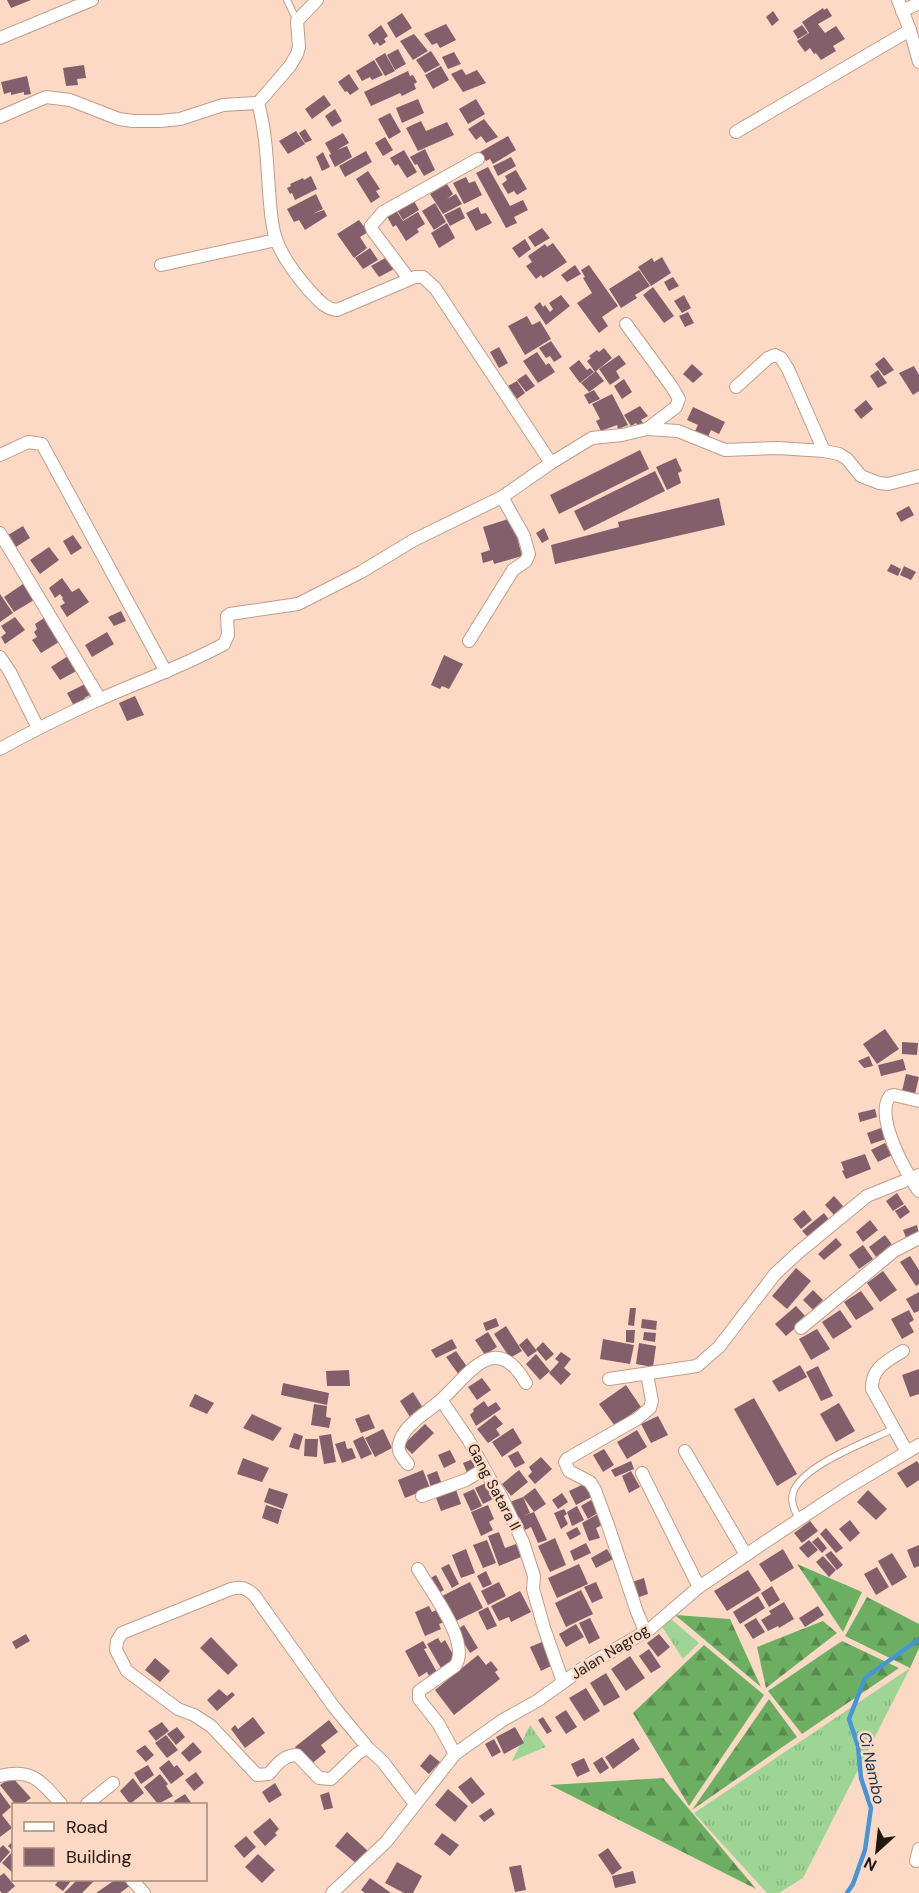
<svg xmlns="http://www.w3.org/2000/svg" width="919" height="1893" viewBox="0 0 919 1893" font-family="'DM Sans',sans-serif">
<defs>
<pattern id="grass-tufts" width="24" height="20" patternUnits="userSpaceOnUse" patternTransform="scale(1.5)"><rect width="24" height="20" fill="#9ed595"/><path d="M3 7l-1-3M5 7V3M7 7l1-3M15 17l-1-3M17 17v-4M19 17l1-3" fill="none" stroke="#88b67f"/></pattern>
<pattern id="forest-firs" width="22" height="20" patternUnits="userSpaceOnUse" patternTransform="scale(1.5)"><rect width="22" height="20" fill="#6caf62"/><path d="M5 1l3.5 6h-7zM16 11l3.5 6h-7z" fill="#588d4f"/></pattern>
</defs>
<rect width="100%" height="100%" fill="#fcd9c4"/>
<g fill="url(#grass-tufts)">
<path d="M671 1619 699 1643 683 1659 662 1627Z"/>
<path d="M910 1668 803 1878 779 1893H767L694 1813Z"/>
<path d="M530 1725 546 1747 512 1761Z"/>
</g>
<g fill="url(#forest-firs)">
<path d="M797 1564 862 1592 843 1632Z"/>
<path d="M867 1597 919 1624V1648L910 1668 845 1636Z"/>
<path d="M675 1615 730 1619 761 1687Z"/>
<path d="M823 1621 837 1633 766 1688 757 1647Z"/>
<path d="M842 1641 899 1668 802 1734 768 1691Z"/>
<path d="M704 1645 764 1695 689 1806 633 1713Z"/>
<path d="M769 1699 797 1737 692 1810Z"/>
<path d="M663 1778 756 1889 550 1785Z"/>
</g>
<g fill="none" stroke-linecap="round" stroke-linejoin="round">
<path stroke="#4695d9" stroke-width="4.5" d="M847 1893 853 1884 865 1850 871 1808 861 1778 858 1746 849 1719 865 1678 919 1639"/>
</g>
<g fill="#825f6b">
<path d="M7 0H31L11 8Z"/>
<path d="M823 8 824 10 827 8 832 16 818 24 825 33 836 26 845 39 833 46 836 51 821 60 816 53 814 54 810 48 805 52 797 41 809 33 802 22Z"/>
<path d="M773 11 779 20 772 26 766 17Z"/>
<path d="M402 13 412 28 396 38 387 23Z"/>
<path d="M446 24 456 40 440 48 437 43 432 45 424 34Z"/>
<path d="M381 25 388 36 384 39 386 42 380 46 377 42 374 45 368 35Z"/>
<path d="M802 25 808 33 798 39 793 31Z"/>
<path d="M414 34 428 51 413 60 400 41Z"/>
<path d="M398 49 406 64 395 70 387 55Z"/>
<path d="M431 51 440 65 425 73 416 60Z"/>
<path d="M454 52 461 64 448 69 442 57Z"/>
<path d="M385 53 395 71 385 76 375 59Z"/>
<path d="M374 60 383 75 372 80 370 77 362 81 356 71Z"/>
<path d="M84 65 86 78 77 79 78 85 66 86 63 68Z"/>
<path d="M441 66 449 80 433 89 425 75Z"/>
<path d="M462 69 466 75 477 70 486 83 463 92 451 74Z"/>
<path d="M408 71 410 76 413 75 417 82 414 84 416 89 402 96 400 93 371 106 364 92Z"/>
<path d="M349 74 359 89 350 95 347 91 345 92 338 82Z"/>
<path d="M27 76 31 94 24 95V92L11 95V92L4 94 1 82Z"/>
<path d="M324 95 331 105 312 119 305 109Z"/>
<path d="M418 99 424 113 402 123 396 108Z"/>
<path d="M476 99 485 114 468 124 459 109Z"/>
<path d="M335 109 342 121 332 127 325 116Z"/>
<path d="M390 113 401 132 389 139 378 119Z"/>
<path d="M484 119 498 137 486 143 481 136 476 140 468 129Z"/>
<path d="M421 121 426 131 447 122 454 135 418 151 406 128Z"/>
<path d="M305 129 312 140 305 143 299 133Z"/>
<path d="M296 131 305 144 288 154 279 141Z"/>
<path d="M343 133 349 143 337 150 347 146 352 157 335 167 329 155 331 154 325 143Z"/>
<path d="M508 136 516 150 493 164 490 159 486 161 480 152Z"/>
<path d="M385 137 393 150 383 156 375 143Z"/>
<path d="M425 149 435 170 424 176 417 164 415 165 410 157Z"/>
<path d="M404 150 417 172 407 178 398 164 395 166 390 158Z"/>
<path d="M366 151 372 162 345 177 339 166Z"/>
<path d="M323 152 330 167 322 171 316 157Z"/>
<path d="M511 157 516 166 498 176 493 166Z"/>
<path d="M488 167 510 206 523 200 528 210 514 217 517 223 506 228 476 173Z"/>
<path d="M516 170 527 189 517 195 514 191 508 194 502 184 507 180 505 176Z"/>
<path d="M368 171 380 189 376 191 380 197 371 203 356 179Z"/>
<path d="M311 176 317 189 295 200 292 193 290 194 287 188 291 186 290 184 303 178 304 180Z"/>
<path d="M466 177 469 183 475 181 482 195 464 204 453 183Z"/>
<path d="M447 184 453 194 447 199 456 194 462 204 443 214 430 194Z"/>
<path d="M316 194 323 209 312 214 324 210 327 216 305 230 299 220 294 222 287 209Z"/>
<path d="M413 199 419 210 403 220 397 210Z"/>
<path d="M435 203 446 222 434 230 422 211Z"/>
<path d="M394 207 403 221 418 212 425 224 417 229 419 232 406 241 396 225 393 227 385 213Z"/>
<path d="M460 207 465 218 450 226 444 215Z"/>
<path d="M478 207 481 214 486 213 492 223 476 231 466 213Z"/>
<path d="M359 220 368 232 360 237 367 248 354 258 337 234Z"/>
<path d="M447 223 455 238 439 248 431 233Z"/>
<path d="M542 228 550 238 535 247 528 237Z"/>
<path d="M525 239 531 249 519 258 512 248Z"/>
<path d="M553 243 567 262 543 278 541 275 536 279 526 266 532 262 528 256 545 244 547 247Z"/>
<path d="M370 248 378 260 363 269 355 258Z"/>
<path d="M387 257 394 269 379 277 371 266Z"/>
<path d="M662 257 671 273 651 286 638 267 652 258 654 262Z"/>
<path d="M575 265 581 274 567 282 561 275Z"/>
<path d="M589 265 618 306 602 317 608 326 599 333 577 303 592 293 583 278 585 277 581 270Z"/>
<path d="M639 270 650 286 635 295 637 298 621 308 609 289Z"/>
<path d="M673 277 679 286 669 291 664 282Z"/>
<path d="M653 287 674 316 664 323 643 295Z"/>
<path d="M561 295 570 306 546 325 534 307 540 302 543 307 545 305 550 312 553 309 549 303Z"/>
<path d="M684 295 691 308 682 313 674 301Z"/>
<path d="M688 312 694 323 685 327 679 316Z"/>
<path d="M527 316 532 325 540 321 551 339 525 355 508 326Z"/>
<path d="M551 341 562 357 554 362 550 356 546 358 539 348Z"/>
<path d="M499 347 508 363 499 368 490 352Z"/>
<path d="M604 348 612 358 595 372 587 361 591 358 589 356 597 350 599 352Z"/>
<path d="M537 352 546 365 549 363 555 372 538 383 523 361Z"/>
<path d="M619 355 626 364 616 371 620 378 610 385 599 369Z"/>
<path d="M884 357 894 370 884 376 875 364Z"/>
<path d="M579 360 587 370 590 368 594 372 580 383 569 368Z"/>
<path d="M692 364 703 374 693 383 683 374Z"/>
<path d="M914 366 919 375V391L913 395 899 373Z"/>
<path d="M878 370 887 383 878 388 870 376Z"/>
<path d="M596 371 604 381 589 392 581 383Z"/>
<path d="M526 374 535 386 526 392 517 380Z"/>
<path d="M624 379 632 392 622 399 614 386Z"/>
<path d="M517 381 525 393 517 399 508 386Z"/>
<path d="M594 390 600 399 589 404 584 395Z"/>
<path d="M612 394 628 425 618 429 617 425 601 431 596 421 600 419 592 404Z"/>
<path d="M866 400 873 409 861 419 854 410Z"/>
<path d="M640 406 648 416 641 420 643 423 638 426 636 423 631 426 624 415Z"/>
<path d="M693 407 725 422 719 434 711 430 708 437 695 431 698 425 687 420Z"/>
<path d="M640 450 649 469 559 514 550 495Z"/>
<path d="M676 458 682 471 678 473 681 483 667 490 656 467Z"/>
<path d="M655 471 665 491 584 531 574 511Z"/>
<path d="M719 498 725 525 555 564 551 545 619 527 618 522Z"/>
<path d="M909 506 914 515 901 522 896 513Z"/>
<path d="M512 518 522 556 494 564 493 560 483 563 481 553 490 550 483 527Z"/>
<path d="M23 526 30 538 16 547 8 535Z"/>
<path d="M544 528 549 539 542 543 536 533Z"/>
<path d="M73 535 82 548 71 555 63 541Z"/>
<path d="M49 547 59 560 40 574 30 560Z"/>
<path d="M891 564 901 569 898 576 887 571Z"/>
<path d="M904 566 916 572 911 580 900 575Z"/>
<path d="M62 578 72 592 79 588 89 602 67 617 60 606 65 603 62 599 63 598 60 594 55 598 49 588Z"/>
<path d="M23 584 34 600 14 612 4 597Z"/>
<path d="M0 594 13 613 0 622Z"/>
<path d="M121 611 126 621 114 626 108 617Z"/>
<path d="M15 617 25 630 5 644 1 637 6 633 1 626Z"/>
<path d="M44 618 59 642 41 653 32 640 37 637 34 632 37 629 35 624Z"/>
<path d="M107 632 114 644 92 657 85 645Z"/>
<path d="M71 654 80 669 60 680 51 667Z"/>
<path d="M444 655 463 664 449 689 442 686 440 689 431 685Z"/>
<path d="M87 683 92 694 84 698 86 702 75 708 67 693Z"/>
<path d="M135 696 144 715 127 721 119 703Z"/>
<path d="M885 1029 899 1049 877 1064 863 1044Z"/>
<path d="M902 1042 918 1043 917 1055 902 1054Z"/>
<path d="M869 1056 873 1066 864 1068 858 1061Z"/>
<path d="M903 1059 906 1070 881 1076 878 1065Z"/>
<path d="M906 1074 919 1077 915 1094 902 1091Z"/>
<path d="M875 1109 877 1117 860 1122 858 1113Z"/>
<path d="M881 1128 886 1139 871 1144 867 1133Z"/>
<path d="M885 1143 892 1155 878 1162 871 1150Z"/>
<path d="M865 1154 871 1169 846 1179 842 1171 844 1170 841 1162Z"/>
<path d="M897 1193 904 1204 893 1211 886 1201Z"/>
<path d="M834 1196 843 1206 834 1215 825 1205Z"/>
<path d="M905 1205 910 1212 900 1219 895 1211Z"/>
<path d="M804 1210 812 1220 801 1229 793 1219Z"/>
<path d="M824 1213 830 1221 809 1238 802 1231Z"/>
<path d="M870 1220 878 1230 863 1242 856 1232Z"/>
<path d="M917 1225 919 1236 907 1240 903 1230Z"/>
<path d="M885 1235 893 1246 876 1257 869 1247Z"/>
<path d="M836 1238 842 1245 824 1260 818 1254Z"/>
<path d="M863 1245 873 1259 859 1269 849 1255Z"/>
<path d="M910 1256 919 1270V1284L916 1286 900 1262Z"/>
<path d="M796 1268 811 1281 787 1309 772 1296Z"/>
<path d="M883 1271 897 1290 880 1302 867 1283Z"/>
<path d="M813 1290 823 1300 813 1310 803 1300Z"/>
<path d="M861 1291 874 1309 856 1320 844 1302Z"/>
<path d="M919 1292V1311L914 1313 906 1299Z"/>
<path d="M796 1306 807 1318 786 1336 775 1324Z"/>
<path d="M630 1308H636L634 1326 628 1325Z"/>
<path d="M840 1310 852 1327 833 1339 822 1322Z"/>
<path d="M909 1310 914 1320 909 1323 914 1332 902 1339 891 1319Z"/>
<path d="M496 1318 499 1326 486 1331 483 1323Z"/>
<path d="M642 1319 657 1321 656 1330 641 1328Z"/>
<path d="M506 1326 522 1351 510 1358 494 1334Z"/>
<path d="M817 1329 830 1349 811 1360 799 1339Z"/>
<path d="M626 1330H635L634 1343 626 1342Z"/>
<path d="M488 1332 497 1347 485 1355 475 1340Z"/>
<path d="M644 1332 656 1333 655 1342 643 1340Z"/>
<path d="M527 1338 537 1351 528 1357 519 1345Z"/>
<path d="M452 1339 457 1348 436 1358 431 1350Z"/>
<path d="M603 1339 634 1345 630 1364 600 1359Z"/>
<path d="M543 1342 554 1354 546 1361 536 1349Z"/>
<path d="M639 1343 656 1346 653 1367 636 1364Z"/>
<path d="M456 1351 468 1368 459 1375 446 1357Z"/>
<path d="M561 1352 571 1359 564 1368 571 1374 561 1385 549 1373 559 1362 555 1359Z"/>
<path d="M536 1354 550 1371 540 1380 526 1364Z"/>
<path d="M800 1365 807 1377 779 1392 772 1381Z"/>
<path d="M818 1366 833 1396 821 1401 806 1372Z"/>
<path d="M919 1369V1394L910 1397 902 1375Z"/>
<path d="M349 1370 350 1386H327L326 1371Z"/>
<path d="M482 1378 491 1390 477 1400 468 1387Z"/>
<path d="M283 1383 329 1393 327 1405 281 1395Z"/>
<path d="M626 1385 641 1407 615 1426 599 1404Z"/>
<path d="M413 1392 423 1408 410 1417 400 1401Z"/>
<path d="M195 1394 214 1403 207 1414 189 1406Z"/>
<path d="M754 1398 797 1474 777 1486 734 1409Z"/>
<path d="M484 1401 488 1407 496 1402 501 1409 476 1426 470 1415 474 1411 473 1409Z"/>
<path d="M839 1403 855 1431 836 1442 820 1414Z"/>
<path d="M314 1404 327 1406 326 1417 331 1418 329 1428 311 1425Z"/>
<path d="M252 1414 282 1428 273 1441 243 1428Z"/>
<path d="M369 1414 375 1428 361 1433 355 1419Z"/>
<path d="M495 1415 503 1424 496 1429 500 1435 488 1443 477 1429Z"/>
<path d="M658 1416 668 1435 651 1443 641 1424Z"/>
<path d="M425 1424 434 1433 412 1454 403 1445Z"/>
<path d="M513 1428 522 1443 502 1457 492 1442Z"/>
<path d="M383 1429 392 1448 375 1457 365 1438Z"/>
<path d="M637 1430 647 1447 627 1459 617 1442Z"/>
<path d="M294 1433 303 1436 299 1450 289 1447Z"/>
<path d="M331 1434 336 1462 324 1464 319 1436Z"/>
<path d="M363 1436 372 1454 361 1459 353 1441Z"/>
<path d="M305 1439H318L317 1457 304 1456Z"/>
<path d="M345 1441 347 1449 352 1448 356 1458 342 1463 335 1444Z"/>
<path d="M604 1449 614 1465 603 1472 593 1455Z"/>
<path d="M450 1450 456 1462 444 1468 438 1455Z"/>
<path d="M518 1451 525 1463 515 1468 508 1456Z"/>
<path d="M541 1457 552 1469 535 1484 528 1476 532 1472 529 1467Z"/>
<path d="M243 1458 269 1468 262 1482 237 1474Z"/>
<path d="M473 1459 478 1471 468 1475 463 1463Z"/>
<path d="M631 1461 634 1469 615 1477 611 1470Z"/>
<path d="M917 1461 919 1464V1480L907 1488 897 1473Z"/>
<path d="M423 1470 430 1488 405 1498 398 1480Z"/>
<path d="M519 1470 528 1482 511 1496 502 1484Z"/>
<path d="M437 1471 443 1487 432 1490 427 1475Z"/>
<path d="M631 1471 640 1487 629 1493 622 1476Z"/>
<path d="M488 1482 503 1501 495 1504 493 1499 483 1504 475 1488Z"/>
<path d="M588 1482 595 1495 576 1505 569 1491Z"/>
<path d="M455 1487 461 1504 441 1511 435 1495Z"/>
<path d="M269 1488 288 1494 283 1509 264 1502Z"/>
<path d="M535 1488 546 1504 534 1512 523 1497Z"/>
<path d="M474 1489 482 1506 471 1511 463 1494Z"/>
<path d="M868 1490 887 1509 876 1520 857 1502Z"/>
<path d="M562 1493 568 1502 558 1509 552 1500Z"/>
<path d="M523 1497 530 1513 523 1516 534 1512 547 1540 538 1543 531 1527 525 1530 519 1517 517 1518 510 1502Z"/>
<path d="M591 1500 599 1512 588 1519 581 1506Z"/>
<path d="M266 1505 282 1510 278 1524 262 1518Z"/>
<path d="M488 1505 494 1519 489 1522 493 1530 481 1536 471 1512Z"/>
<path d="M577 1506 584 1520 572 1526 567 1512Z"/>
<path d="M564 1509 567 1514 564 1516 568 1524 561 1529 554 1513Z"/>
<path d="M598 1514 602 1525 596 1528 600 1538 589 1541 582 1523Z"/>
<path d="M850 1520 860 1533 850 1542 839 1529Z"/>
<path d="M810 1521 818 1531 802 1543 794 1533Z"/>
<path d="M577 1527 581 1534 570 1540 566 1533Z"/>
<path d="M826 1528 843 1548 836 1553 820 1534Z"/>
<path d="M499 1532 505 1548 516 1544 521 1557 499 1566 488 1536Z"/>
<path d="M818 1537 827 1548 822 1553 812 1542Z"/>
<path d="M555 1538 566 1565 550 1572 538 1546Z"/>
<path d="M487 1540 496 1563 483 1568 473 1545Z"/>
<path d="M809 1540 818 1550 808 1558 799 1548Z"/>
<path d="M586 1543 591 1553 574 1561 570 1551Z"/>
<path d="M919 1545V1566L914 1568 907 1550Z"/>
<path d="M466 1549 475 1573 461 1578 452 1555Z"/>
<path d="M607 1549 613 1559 596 1568 591 1558Z"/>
<path d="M783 1549 794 1568 771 1582 759 1564Z"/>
<path d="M831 1551 843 1565 837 1570 825 1555Z"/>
<path d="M892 1553 907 1577 892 1586 878 1561Z"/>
<path d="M823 1556 836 1570 829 1577 816 1562Z"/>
<path d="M449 1564 459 1584 452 1588 441 1568Z"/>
<path d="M579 1564 588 1584 557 1598 548 1578Z"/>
<path d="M877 1567 889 1587 876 1595 864 1574Z"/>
<path d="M748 1570 761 1590 727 1611 714 1591Z"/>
<path d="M486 1571 492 1584 483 1588 477 1576Z"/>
<path d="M436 1575 444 1590 435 1595 427 1580Z"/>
<path d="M644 1578 648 1594 636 1598 632 1582Z"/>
<path d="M470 1582 483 1608 454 1622 442 1596Z"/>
<path d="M499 1582 506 1596 488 1605 481 1591Z"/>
<path d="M596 1582 603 1598 592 1603 584 1587Z"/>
<path d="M772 1586 780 1600 769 1607 761 1593Z"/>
<path d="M581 1590 593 1614 566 1627 555 1603Z"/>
<path d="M520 1591 531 1612 511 1622 509 1617 499 1621 491 1606Z"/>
<path d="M758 1596 765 1608 740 1624 733 1612Z"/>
<path d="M784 1602 794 1619 779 1628 778 1626 768 1631 761 1620 771 1614 769 1611Z"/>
<path d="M429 1606 432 1612 441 1608 447 1621 439 1624 441 1629 425 1636 415 1612Z"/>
<path d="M818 1606 824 1615 805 1627 799 1618Z"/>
<path d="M488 1607 497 1626 487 1630 478 1612Z"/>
<path d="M590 1618 600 1638 589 1644 579 1623Z"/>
<path d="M756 1618 765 1632 753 1639 744 1625Z"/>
<path d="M576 1624 584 1637 566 1647 559 1634Z"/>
<path d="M464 1625 478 1648 470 1653 456 1630Z"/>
<path d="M26 1634 30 1641 16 1649 12 1642Z"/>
<path d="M659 1634 670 1647 658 1657 647 1643Z"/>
<path d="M211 1637 238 1665 228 1675 200 1648Z"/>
<path d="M438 1638 441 1643 445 1640 457 1662 442 1670 427 1644Z"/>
<path d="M423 1641 427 1648 424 1649 438 1674 430 1678 427 1672 419 1677 405 1651Z"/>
<path d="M542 1642 553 1665 541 1671 530 1647Z"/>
<path d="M649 1649 661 1667 651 1673 639 1656Z"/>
<path d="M478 1655 486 1665 491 1661 498 1670 495 1672 500 1679 454 1715 435 1690Z"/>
<path d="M630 1656 645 1678 626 1691 611 1669Z"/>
<path d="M155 1658 170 1671 160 1682 145 1670Z"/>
<path d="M606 1673 620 1697 604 1706 590 1683Z"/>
<path d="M586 1688 600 1711 584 1721 569 1698Z"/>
<path d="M219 1689 227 1696 232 1692 235 1695 217 1711 207 1700Z"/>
<path d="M566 1710 577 1727 566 1734 555 1717Z"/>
<path d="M253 1717 265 1733 245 1748 231 1729 235 1725 238 1729Z"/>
<path d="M543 1717 552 1731 547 1734 538 1720Z"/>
<path d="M329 1720 338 1732 321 1745 326 1752 310 1765 295 1747Z"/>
<path d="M162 1722 169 1731 156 1741 148 1731Z"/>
<path d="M177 1727 185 1737 176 1745 167 1734Z"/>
<path d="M515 1727 524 1743 504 1754 496 1737Z"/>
<path d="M166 1735 178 1750 167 1758 155 1743Z"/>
<path d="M633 1738 640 1749 613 1769 605 1757Z"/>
<path d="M494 1739 501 1752 492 1757 485 1744Z"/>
<path d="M193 1742 202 1752 189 1762 181 1753Z"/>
<path d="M145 1745 154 1755 146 1762 136 1751Z"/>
<path d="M430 1754 440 1762 429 1774 420 1766Z"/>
<path d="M602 1757 609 1768 600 1774 593 1763Z"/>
<path d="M584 1758 590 1771 577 1777 571 1764Z"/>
<path d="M169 1760 174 1767 177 1765 184 1774 171 1784 159 1768Z"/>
<path d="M148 1765 154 1775 141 1784 134 1773Z"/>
<path d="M196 1772 204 1783 194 1791 185 1780Z"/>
<path d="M160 1774 168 1784 166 1786 173 1796 158 1804 144 1787Z"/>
<path d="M12 1777 31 1798 23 1804H15L0 1785Z"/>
<path d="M471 1777 485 1794 472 1804 458 1787Z"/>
<path d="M133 1778 144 1793 130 1804 120 1791Z"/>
<path d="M275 1783 282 1795 269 1803 262 1792Z"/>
<path d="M448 1789 468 1806 455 1822 435 1805Z"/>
<path d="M0 1792 11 1807 2 1815 12 1828 0 1837Z"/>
<path d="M329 1792 333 1808 324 1810 320 1795Z"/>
<path d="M185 1794 192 1804H175L174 1801Z"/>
<path d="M491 1808 495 1814 484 1822 479 1816Z"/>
<path d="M270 1818 279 1829 275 1833 277 1835 265 1846 253 1832Z"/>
<path d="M347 1832 368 1851 357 1864 335 1846Z"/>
<path d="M442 1833 459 1845 450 1856 434 1844Z"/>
<path d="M246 1836 256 1847 244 1858 234 1846Z"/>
<path d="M14 1840V1874L2 1863 13 1851 8 1846Z"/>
<path d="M3 1845 10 1852 0 1863V1848Z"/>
<path d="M608 1848 622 1868 612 1875 598 1855Z"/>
<path d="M258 1854 275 1870 262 1883 245 1867Z"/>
<path d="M397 1862 422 1876 413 1893H404L385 1883Z"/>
<path d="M521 1865 526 1890 515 1892 509 1867Z"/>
<path d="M633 1871 636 1883 615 1888 612 1876Z"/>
<path d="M4 1873 15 1886 7 1893H2L0 1891V1876Z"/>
<path d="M370 1878 391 1893H365L361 1890Z"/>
<path d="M59 1880H69L71 1881 63 1891 55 1885Z"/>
<path d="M77 1880H95L82 1893H64Z"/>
<path d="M115 1880H129L132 1884 120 1893H96Z"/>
</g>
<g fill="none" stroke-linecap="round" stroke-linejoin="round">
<defs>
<g id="lane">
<path d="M287 0 297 21"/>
<path d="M799 1519C795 1511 790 1502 793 1493 800 1466 869 1441 893 1429"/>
</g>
<g id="street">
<path d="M898 0 910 30 919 62"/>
<path d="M902 11 919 3"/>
<path d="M0 38 92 0"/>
<path d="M258 103C267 135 267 169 270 203 271 215 272 228 276 239 282 257 296 275 308 289 317 298 324 309 337 310L415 277H423L435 288 551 463"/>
<path d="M258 103 290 66 297 54 299 47 297 21 317 0"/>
<path d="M0 117 46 97 70 100 119 119 133 121H160L180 119 223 105 258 103"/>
<path d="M736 132 910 30"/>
<path d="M161 265 276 240"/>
<path d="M409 279 373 231 371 226 383 212 478 159"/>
<path d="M626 324 672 387 679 399 676 407 647 429"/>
<path d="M736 387 768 358 775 355 781 358 788 369 824 451"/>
<path d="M0 455 28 442 42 444 166 672"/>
<path d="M0 533 100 699"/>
<path d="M469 641 513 570 526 561 529 554 524 536 502 497"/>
<path d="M0 657 10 672 38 728"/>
<path d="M0 749C32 731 65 715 98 700 141 681 184 666 224 644L228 635 227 616 230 614 298 604 361 572 414 540 502 497 551 463 592 438 622 435 647 429 678 431 725 450 778 448 824 451 839 454 847 459 861 476 879 483 888 484 919 476"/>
<path d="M919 1101 894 1095 890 1096C874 1116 906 1174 919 1191"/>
<path d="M801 1328 894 1251 919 1238"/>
<path d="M903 1351C887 1361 871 1368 872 1389L907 1452"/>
<path d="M609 1379 697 1366 719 1347 775 1274 800 1251 867 1196 919 1175"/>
<path d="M441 1400 468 1439 490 1479 500 1494 523 1542 534 1576 533 1589 544 1628 563 1682"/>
<path d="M685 1451 746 1555"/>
<path d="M408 1464C403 1458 397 1452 399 1444 404 1424 427 1413 441 1400 469 1375 495 1329 526 1383"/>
<path d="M642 1473 699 1587"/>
<path d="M422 1496 466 1480 484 1469"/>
<path d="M418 1569C430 1590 472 1644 455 1666L419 1691V1699L438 1723 455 1754"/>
<path d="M645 1631 637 1612 608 1525 595 1490 590 1482 569 1471 565 1462 567 1459 637 1419 650 1408 652 1401 647 1374"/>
<path d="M368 1748 358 1753 331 1779 319 1778 297 1755C284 1755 277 1764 269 1774L257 1775 211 1726 194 1715 178 1709 127 1671 116 1650 117 1641 122 1633 231 1589C241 1586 246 1588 254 1595L334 1707 368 1748 383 1762 415 1804"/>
<path d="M0 1776C32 1768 42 1782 61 1804"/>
<path d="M87 1804 113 1783"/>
<path d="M916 1861 919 1849"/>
<path d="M132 1880 144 1893"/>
<path d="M332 1893 386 1842 455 1754 503 1720 537 1701 583 1668 650 1629 699 1587 765 1542 845 1489 919 1445"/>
</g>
</defs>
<use href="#lane" stroke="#be9d8a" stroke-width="8"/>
<use href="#street" stroke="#be9d8a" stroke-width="14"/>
<use href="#lane" stroke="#fff" stroke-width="6"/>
<use href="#street" stroke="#fff" stroke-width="12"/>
</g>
<g text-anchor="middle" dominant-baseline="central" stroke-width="5" stroke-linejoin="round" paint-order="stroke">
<g font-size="15" fill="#231710" stroke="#fcd9c4">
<text transform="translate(494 1487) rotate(62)">Gang Satara II</text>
<text transform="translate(610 1652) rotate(-32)">Jalan Nagrog</text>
</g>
<g font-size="16" font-style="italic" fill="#12334f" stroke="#fcd9c4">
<text transform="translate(872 1768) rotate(78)">Ci Nambo</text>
</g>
</g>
<rect x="12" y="1803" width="195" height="78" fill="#fcd9c4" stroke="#a58b7c" stroke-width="1.5"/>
<rect x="24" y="1822" width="30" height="9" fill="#ffffff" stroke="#a58b7c" stroke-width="1.5"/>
<text x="66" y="1833" font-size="18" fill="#231710">Road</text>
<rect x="24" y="1848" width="30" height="18" fill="#825f6b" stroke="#a58b7c" stroke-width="1.5"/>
<text x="66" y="1863" font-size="18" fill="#231710">Building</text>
<g transform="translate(877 1851) rotate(207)" stroke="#fcd9c4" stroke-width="4.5" paint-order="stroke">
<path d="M0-4.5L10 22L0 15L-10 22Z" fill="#231710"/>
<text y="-9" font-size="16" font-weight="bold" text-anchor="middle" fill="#231710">N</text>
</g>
</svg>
